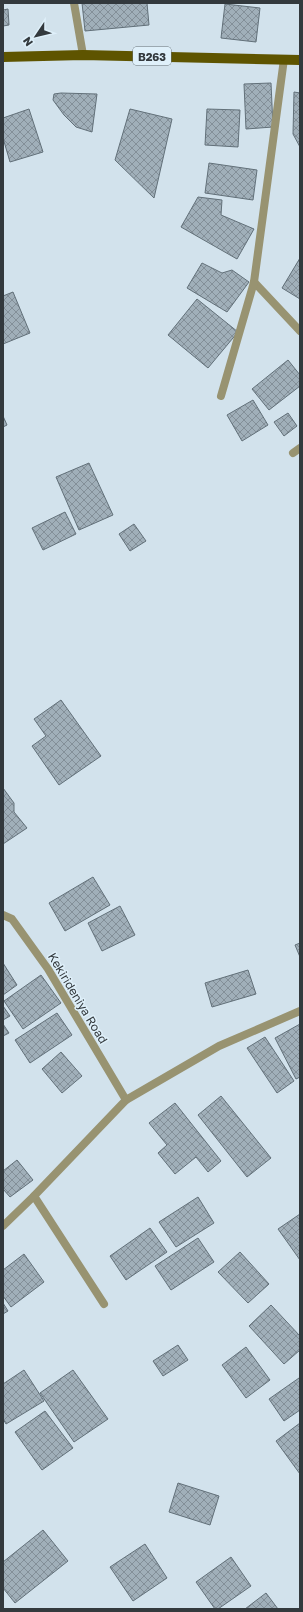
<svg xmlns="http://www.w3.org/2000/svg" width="303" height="1612" viewBox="0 0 303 1612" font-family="'Golos Text',sans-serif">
<defs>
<pattern id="building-cross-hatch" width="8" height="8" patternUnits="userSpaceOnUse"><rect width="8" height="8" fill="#a0afb9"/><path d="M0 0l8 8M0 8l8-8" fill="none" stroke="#838f98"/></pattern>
</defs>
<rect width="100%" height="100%" fill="#d2e2ec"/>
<g fill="url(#building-cross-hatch)" stroke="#627079">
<path d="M82 3H147L149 25 85 31Z"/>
<path d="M225 4 260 8 256 42 221 38Z"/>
<path d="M8 9 9 25 3 26V10Z"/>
<path d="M271 83 273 127 246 129 244 84Z"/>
<path d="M294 92 300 93V147L293 134Z"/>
<path d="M61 93 97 94 92 132 76 127 64 115 53 100 54 94Z"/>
<path d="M29 109 43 152 10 162 3 138V118Z"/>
<path d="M130 109 172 119 154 198 115 160Z"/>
<path d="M207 109 240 110 238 147 205 145Z"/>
<path d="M209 163 257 170 253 200 205 193Z"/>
<path d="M198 197 222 200 221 215 254 229 237 259 181 227Z"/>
<path d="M300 258V299L282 288Z"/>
<path d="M202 263 222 273 232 270 249 282 227 312 187 288Z"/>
<path d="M13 292 30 333 3 344V296Z"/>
<path d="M197 299 238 332 208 368 168 335Z"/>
<path d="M288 360 300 375V386L269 410 252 389Z"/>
<path d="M253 400 268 425 242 441 227 415Z"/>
<path d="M288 413 297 426 284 436 274 422Z"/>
<path d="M3 416 7 425 3 427Z"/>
<path d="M89 463 113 515 79 530 56 477Z"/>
<path d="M65 512 76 534 43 550 32 528Z"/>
<path d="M134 524 146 541 130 551 119 534Z"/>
<path d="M61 700 101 756 59 785 32 746 46 736 34 719Z"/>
<path d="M3 788 14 803V812L27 828 3 844Z"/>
<path d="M93 877 110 905 65 931 49 903Z"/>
<path d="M120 906 135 935 102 951 88 923Z"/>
<path d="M300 943V957L295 945Z"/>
<path d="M3 963 17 985 3 995Z"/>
<path d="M248 970 256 994 212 1007 205 983Z"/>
<path d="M41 975 61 1003 23 1029 4 1001Z"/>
<path d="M3 1006 10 1016 3 1020Z"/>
<path d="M57 1013 72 1035 30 1063 15 1040Z"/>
<path d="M3 1024 9 1033 3 1036Z"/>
<path d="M300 1024V1077L296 1079 275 1038Z"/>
<path d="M265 1037 294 1081 277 1093 247 1048Z"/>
<path d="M61 1052 82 1076 62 1093 42 1069Z"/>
<path d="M221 1096 271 1158 247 1177 198 1115Z"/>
<path d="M175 1103 221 1161 208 1172 196 1157 175 1174 158 1153 167 1145 149 1123Z"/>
<path d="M17 1160 33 1180 10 1197 3 1189V1171Z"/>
<path d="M198 1197 214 1223 176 1247 159 1222Z"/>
<path d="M300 1214V1260L278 1229Z"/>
<path d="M150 1228 167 1252 126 1280 110 1256Z"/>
<path d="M198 1238 214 1262 171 1290 155 1266Z"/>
<path d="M240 1252 269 1284 248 1303 218 1272Z"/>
<path d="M24 1254 44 1282 11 1307 3 1296V1270Z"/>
<path d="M3 1303 8 1311 3 1314Z"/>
<path d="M271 1305 300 1336V1350L284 1364 249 1326Z"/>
<path d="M178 1345 188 1360 163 1376 153 1361Z"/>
<path d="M246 1347 270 1380 246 1398 222 1365Z"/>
<path d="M24 1370 44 1401 6 1424 3 1419V1384Z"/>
<path d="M73 1370 108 1419 74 1442 40 1393Z"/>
<path d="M299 1378 300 1380V1410L284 1421 269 1399Z"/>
<path d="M45 1411 73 1448 42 1470 15 1432Z"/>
<path d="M300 1423V1474L276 1441Z"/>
<path d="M178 1483 219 1496 210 1525 169 1512Z"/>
<path d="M43 1530 68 1561 15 1603 3 1588V1562Z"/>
<path d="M145 1544 167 1578 133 1601 110 1567Z"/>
<path d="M231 1557 251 1586 218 1609H215L196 1582Z"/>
<path d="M266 1593 278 1609H245Z"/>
</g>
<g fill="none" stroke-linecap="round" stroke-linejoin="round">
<g stroke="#989371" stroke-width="8">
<path d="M74 3 83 55"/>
<path d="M254 282 300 331"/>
<path d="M221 396 254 282 284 59"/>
<path d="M293 453 300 448"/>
<path d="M3 915 12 919 48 969 126 1100 219 1046 300 1011"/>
<path d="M34 1196 104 1304"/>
<path d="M3 1226 34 1196 126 1100"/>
</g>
<path stroke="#5e5400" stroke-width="10" d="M3 57 83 55 300 60"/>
</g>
<g text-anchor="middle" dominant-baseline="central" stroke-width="3" stroke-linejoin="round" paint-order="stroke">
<rect fill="#dff0fa" stroke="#677076" stroke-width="1" x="133" y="47" width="38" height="18" rx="3"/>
<g font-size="11" font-weight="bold" fill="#33393d">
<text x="152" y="56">B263</text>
</g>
<g font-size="12" fill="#33393d" stroke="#dff0fa">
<text transform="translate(78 998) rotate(59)">Kekirideniya Road</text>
</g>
</g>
<rect width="303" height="1612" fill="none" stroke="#33393d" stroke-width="8"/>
<g transform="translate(36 36) rotate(235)" stroke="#dff0fa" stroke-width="3" paint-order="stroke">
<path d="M0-3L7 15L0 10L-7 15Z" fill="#33393d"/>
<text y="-6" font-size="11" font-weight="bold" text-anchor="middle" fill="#33393d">N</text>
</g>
</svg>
